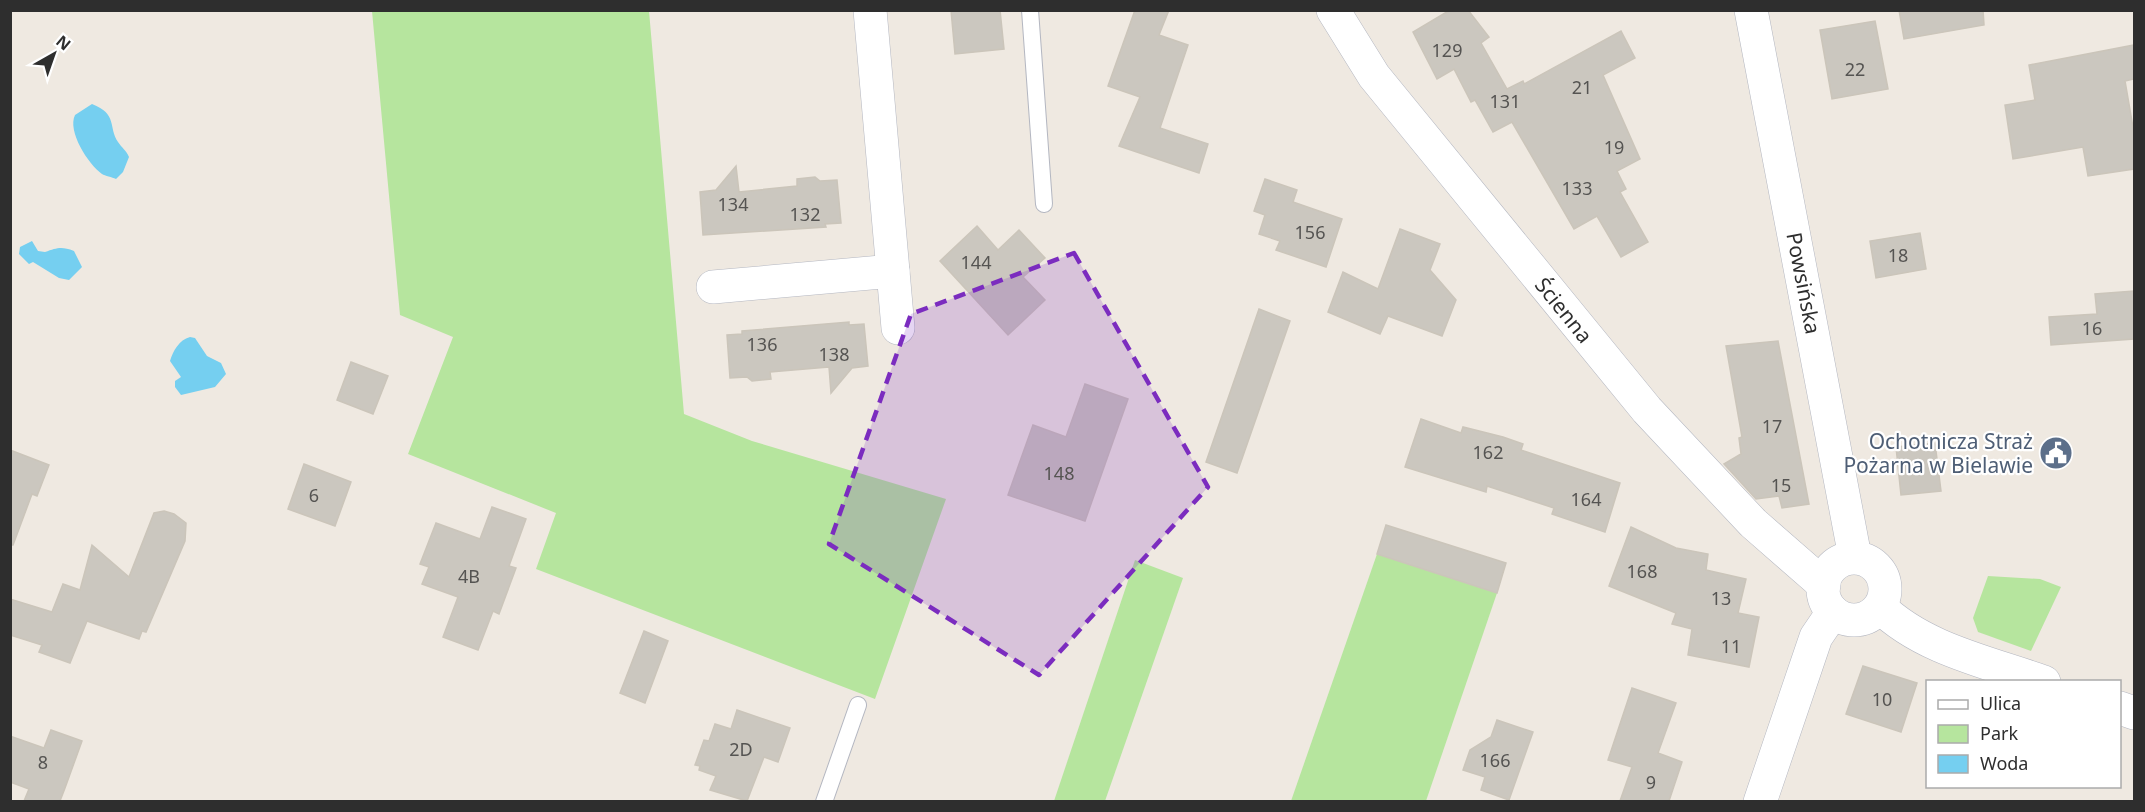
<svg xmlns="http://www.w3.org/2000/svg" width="2145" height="812" viewBox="0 0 2145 812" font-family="'Noto Sans',sans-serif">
<rect width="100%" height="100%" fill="#efe9e1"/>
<g fill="#b6e59e">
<path d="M372 11H649L684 414 752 441 946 499 875 699 536 569 556 513 408 454 453 337 400 315Z"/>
<path d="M1377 554 1497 593 1426 801H1291Z"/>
<path d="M1135 560 1183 578 1105 801H1054Z"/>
<path d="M1988 576 2040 579 2061 587 2031 651 1978 632 1973 618Z"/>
</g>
<g fill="#75cff0">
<path d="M92 104C118 114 108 127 118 142 122 148 126 150 129 157L123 172 116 179C112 177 105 176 102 174 88 164 67 131 75 115Z"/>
<path d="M32 241 38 251 45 252C57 248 61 246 74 251L82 267 69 280 59 278 33 262 29 264 19 254 20 247Z"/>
<path d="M190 337 195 338 207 356 221 363 226 374 215 387 181 395 175 387V381L181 377 170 361C173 351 179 340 190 337Z"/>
</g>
<g fill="#cbc7bf" stroke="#cbc5ba" stroke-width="1.5">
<path d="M951 10H1000L1004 49 955 54Z"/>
<path d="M1135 10H1169L1159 35 1188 45 1160 128 1208 144 1199 173 1119 146 1140 97 1108 86Z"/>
<path d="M1450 10H1468L1489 37 1481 43 1507 89 1523 81 1524 84 1621 31 1635 58 1603 75 1640 159 1617 171 1626 189 1620 192 1648 242 1621 257 1597 216 1574 229 1512 122 1493 132 1475 100 1471 102 1454 69 1437 79 1413 32Z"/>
<path d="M1899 10H1983L1984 25 1904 39Z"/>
<path d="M1875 21 1888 89 1832 99 1820 30Z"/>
<path d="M2134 45V79L2125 81 2134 133V169L2088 176 2083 147 2013 159 2005 105 2035 100 2029 65Z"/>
<path d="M736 166 739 192 797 186V179L815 177 820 181 837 180 841 223 825 224 826 227 703 235 700 192 716 190Z"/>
<path d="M1265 179 1297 190 1293 202 1342 219 1326 267 1276 250 1280 241 1259 234 1265 215 1254 211Z"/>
<path d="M977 226 998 250 1019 230 1045 258 1023 277 1045 300 1008 335 940 261Z"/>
<path d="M1400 229 1440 244 1430 270 1456 300 1442 336 1388 316 1380 334 1328 312 1343 272 1378 289Z"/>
<path d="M1920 233 1926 269 1876 278 1870 241Z"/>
<path d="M2134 291V339L2051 345 2049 317 2097 314 2095 294Z"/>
<path d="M1259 309 1290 321 1237 473 1206 462Z"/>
<path d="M849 322V325L864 324 868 366 852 368 831 393 829 367 770 372 771 379 752 381 747 377 730 378 727 335 742 334V331Z"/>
<path d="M1778 341 1809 504 1782 508 1779 496 1756 499 1724 464 1741 454 1739 438 1742 437 1726 346Z"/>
<path d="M351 362 388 376 373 414 337 400Z"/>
<path d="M1085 384 1128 399 1085 521 1008 495 1033 425 1066 437Z"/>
<path d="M1421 419 1461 433 1463 427 1503 437 1523 444 1521 450 1620 483 1605 532 1552 514 1554 508 1487 486 1486 492 1405 467Z"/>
<path d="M1935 443 1941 491 1901 495 1896 447Z"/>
<path d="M10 450 49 465 37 496 32 494 13 545H10Z"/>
<path d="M304 464 351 482 335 526 288 509Z"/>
<path d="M492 507 526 519 509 566 516 568 499 614 493 611 478 650 443 637 458 597 422 584 429 567 420 564 436 523 480 539Z"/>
<path d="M164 511 174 514 186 523 185 541 146 632 142 631 139 639 87 621 70 663 39 652 42 645 10 635V599L52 612 63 584 80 590 92 545 129 577 154 513Z"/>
<path d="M1386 525 1506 563 1497 593 1377 554Z"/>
<path d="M1631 527 1676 548 1708 554 1706 570 1746 579 1738 613 1759 617 1749 667 1688 655 1692 629 1672 624 1676 613 1609 586Z"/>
<path d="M644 631 668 641 645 703 620 693Z"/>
<path d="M1863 666 1917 683 1901 732 1846 714Z"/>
<path d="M1632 688 1676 703 1658 753 1682 762 1669 801H1620L1632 767 1608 760Z"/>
<path d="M737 710 790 728 778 762 764 757 747 801 710 790 716 776 699 770 700 766 695 765 704 740 709 741 715 724 731 729Z"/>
<path d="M1497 720 1533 732 1509 800 1481 790 1485 777 1463 770 1470 750 1491 737Z"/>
<path d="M51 730 82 741 65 788 60 801H24L29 789 10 782V736L44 748Z"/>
</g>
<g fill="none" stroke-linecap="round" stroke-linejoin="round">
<defs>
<g id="lane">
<path d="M1030 10 1044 204"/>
<path d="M824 802 858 705"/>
</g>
<g id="street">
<path d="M870 10 898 328"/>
<path d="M1333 10 1374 76 1647 410 1753 523 1824 585"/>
<path d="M1751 10 1855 557"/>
<path d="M713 287 893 271"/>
</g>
<g id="secondary">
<circle cx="1854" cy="589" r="31"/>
<path d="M1880 607C1923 649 1988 662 2044 682"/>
<path d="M2120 708 2134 713"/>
<path d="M1760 802 1816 637 1833 612"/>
</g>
</defs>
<use href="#lane" stroke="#b4b7c1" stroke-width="18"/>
<use href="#street" stroke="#b4b7c1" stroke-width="34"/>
<use href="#secondary" stroke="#b4b7c1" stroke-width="34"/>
<use href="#lane" stroke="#fff" stroke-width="16"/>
<use href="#street" stroke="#fff" stroke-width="33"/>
<use href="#secondary" stroke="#fff" stroke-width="33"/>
</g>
<path fill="#7b2cbf" fill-opacity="0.2" stroke="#7b2cbf" stroke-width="4.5" stroke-dasharray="12 8" stroke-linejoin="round" d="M1074 253 1208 487 1039 675 829 544 911 314Z"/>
<defs>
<symbol id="civic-disc" viewBox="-11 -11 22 22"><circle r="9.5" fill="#5c6f8a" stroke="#fff"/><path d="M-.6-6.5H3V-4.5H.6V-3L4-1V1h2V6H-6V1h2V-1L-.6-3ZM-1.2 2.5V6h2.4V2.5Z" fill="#fff"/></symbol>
</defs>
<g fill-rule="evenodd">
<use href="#civic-disc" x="2037" y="434" width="38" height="38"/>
</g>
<g text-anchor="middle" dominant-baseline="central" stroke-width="4.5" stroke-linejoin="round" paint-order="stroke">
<g font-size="18" fill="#555452">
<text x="1447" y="50">129</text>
<text x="1855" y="69">22</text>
<text x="1582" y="87">21</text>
<text x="1505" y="101">131</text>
<text x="1614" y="147">19</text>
<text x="1577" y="188">133</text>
<text x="733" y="204">134</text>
<text x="805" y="214">132</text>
<text x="1310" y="232">156</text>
<text x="1898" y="255">18</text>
<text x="976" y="262">144</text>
<text x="2092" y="328">16</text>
<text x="762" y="344">136</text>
<text x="834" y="354">138</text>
<text x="1772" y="426">17</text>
<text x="1488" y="452">162</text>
<text x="1059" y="473">148</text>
<text x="1781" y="485">15</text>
<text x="314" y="495">6</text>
<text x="1586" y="499">164</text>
<text x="1642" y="571">168</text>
<text x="469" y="576">4B</text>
<text x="1721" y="598">13</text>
<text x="1731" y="646">11</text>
<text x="1882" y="699">10</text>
<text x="741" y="749">2D</text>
<text x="1495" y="760">166</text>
<text x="43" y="762">8</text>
<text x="1651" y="782">9</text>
</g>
<g font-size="21" fill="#2e2e2e" stroke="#fff">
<text transform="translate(1804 283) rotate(79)">Powsińska</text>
<text transform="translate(1564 310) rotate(51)">Ścienna</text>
</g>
<g font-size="21" fill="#4e5e75" stroke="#fff" text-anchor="end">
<text x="2033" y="441">Ochotnicza Straż<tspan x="2033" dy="24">Pożarna w Bielawie</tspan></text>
</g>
</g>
<rect width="2145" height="812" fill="none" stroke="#2e2e2e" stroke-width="24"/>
<rect x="1926" y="680" width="195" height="108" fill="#ffffff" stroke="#ababab" stroke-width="1.5"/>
<rect x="1938" y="700" width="30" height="9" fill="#ffffff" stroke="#ababab" stroke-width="1.5"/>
<text x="1980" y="710" font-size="18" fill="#2e2e2e">Ulica</text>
<rect x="1938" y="725" width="30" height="18" fill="#b6e59e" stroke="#ababab" stroke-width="1.5"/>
<text x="1980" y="740" font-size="18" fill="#2e2e2e">Park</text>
<rect x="1938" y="755" width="30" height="18" fill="#75cff0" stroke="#ababab" stroke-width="1.5"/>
<text x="1980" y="770" font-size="18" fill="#2e2e2e">Woda</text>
<g transform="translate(54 54) rotate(40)" stroke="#ffffff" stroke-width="4.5" paint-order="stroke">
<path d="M0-4.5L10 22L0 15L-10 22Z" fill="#2e2e2e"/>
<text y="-9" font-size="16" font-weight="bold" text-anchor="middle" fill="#2e2e2e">N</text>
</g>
</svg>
